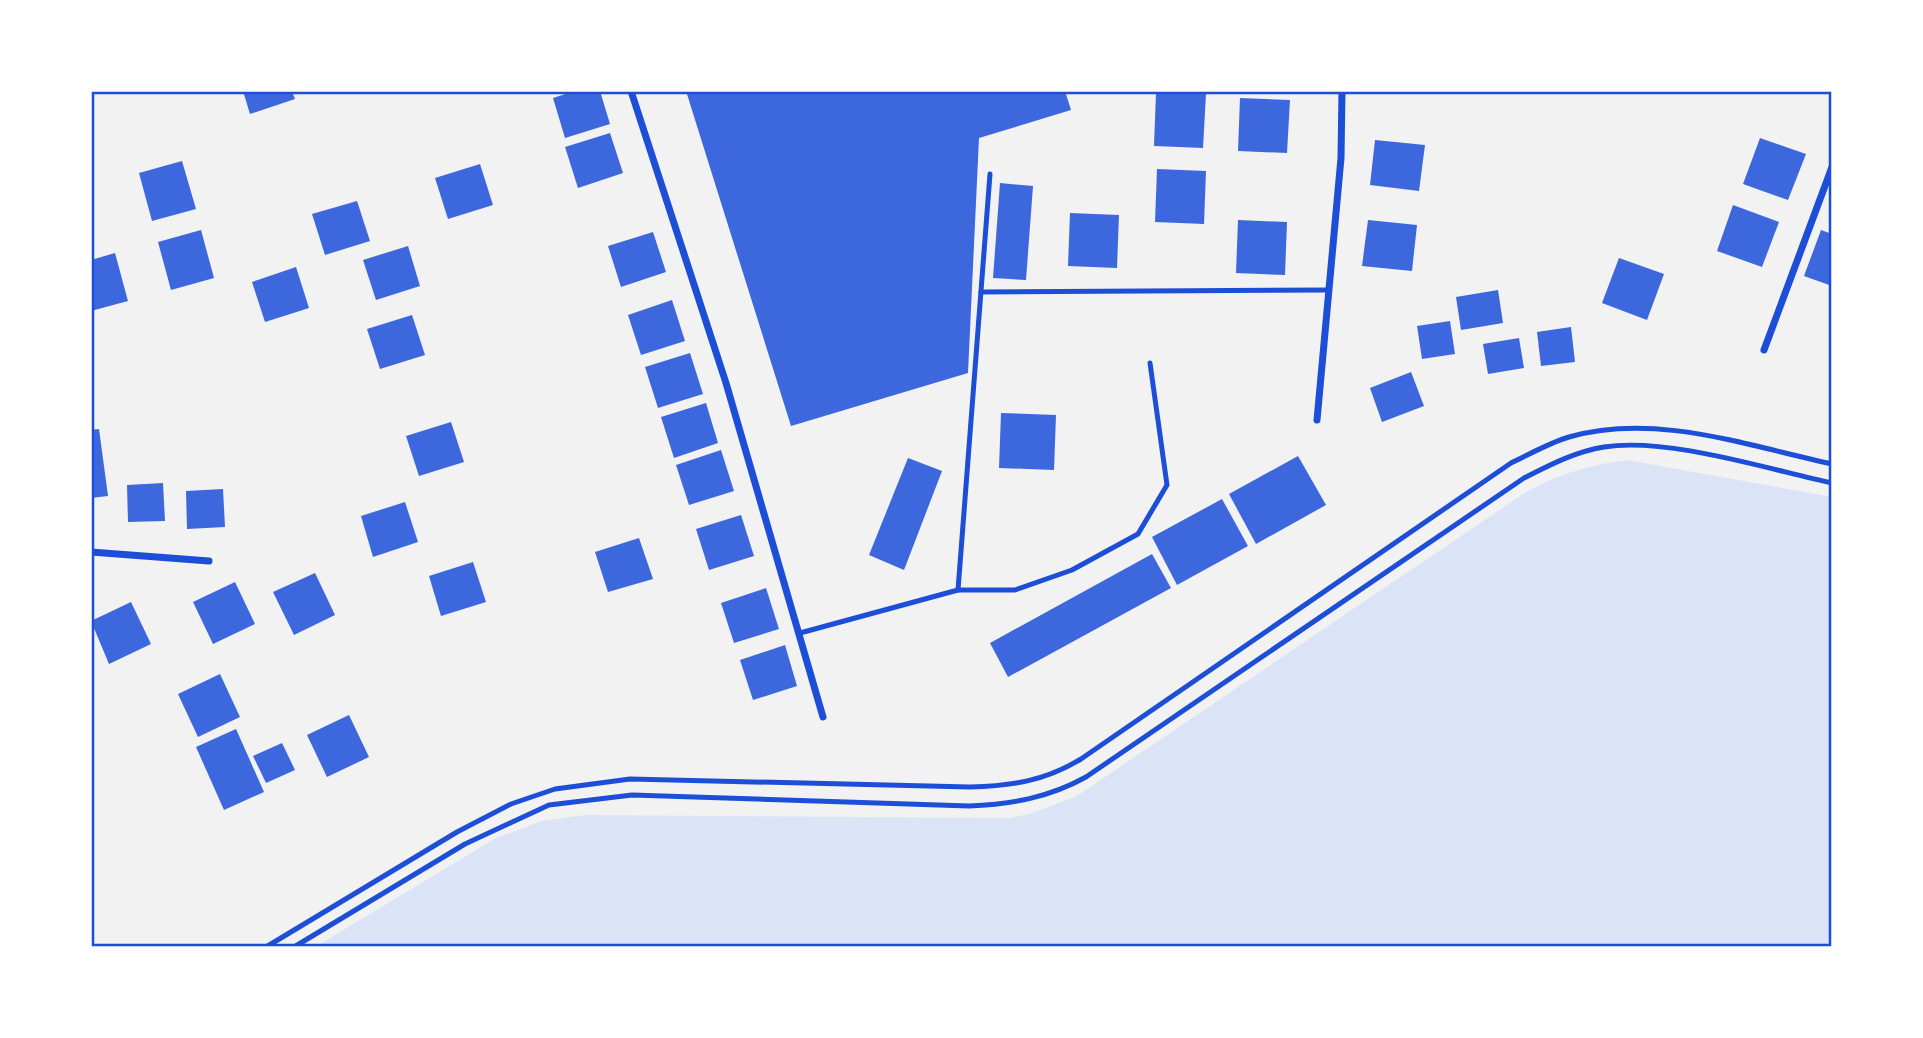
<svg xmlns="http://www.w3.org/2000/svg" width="1923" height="1038" viewBox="0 0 1923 1038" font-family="Roboto,sans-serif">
<rect width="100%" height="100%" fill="#f2f2f2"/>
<path fill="#dbe4f7" d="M1627 460 1832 497V947H315L496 838 542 821 585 815 1009 818 1029 814 1077 796 1526 492C1560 474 1588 465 1627 460Z"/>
<g fill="#3d67dc">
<path d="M243 91H292L295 99 250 114Z"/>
<path d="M575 91H600L610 124 565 138 553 98Z"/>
<path d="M686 91H1065L1071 110 979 138 968 373 791 426Z"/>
<path d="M1156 93 1206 94 1203 148 1154 146Z"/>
<path d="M1240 98 1290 100 1287 153 1238 151Z"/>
<path d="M610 133 623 173 578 188 565 147Z"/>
<path d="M1760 138 1806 154 1788 200 1743 184Z"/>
<path d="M1375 140 1425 145 1419 191 1370 185Z"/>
<path d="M182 161 196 209 152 221 139 173Z"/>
<path d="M480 164 493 205 448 219 435 178Z"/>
<path d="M1157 169 1206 171 1204 224 1155 222Z"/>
<path d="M1000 183 1033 186 1026 280 993 278Z"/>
<path d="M357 201 370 241 325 255 312 214Z"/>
<path d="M1733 205 1779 222 1762 267 1717 251Z"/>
<path d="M1070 213 1119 215 1117 268 1068 266Z"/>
<path d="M1238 220 1287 222 1285 275 1236 273Z"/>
<path d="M1368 220 1417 225 1412 271 1362 266Z"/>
<path d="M201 230 214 278 171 290 158 242Z"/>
<path d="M1821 230 1832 234V286L1804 276Z"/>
<path d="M653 232 666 272 621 287 608 246Z"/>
<path d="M408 246 420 286 376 300 363 260Z"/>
<path d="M115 253 128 301 91 311V260Z"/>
<path d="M1619 258 1664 274 1647 320 1602 303Z"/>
<path d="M296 267 309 308 265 322 252 282Z"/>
<path d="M1498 290 1503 323 1461 330 1456 297Z"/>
<path d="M672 300 685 341 641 355 628 315Z"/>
<path d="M412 315 425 355 380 369 367 329Z"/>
<path d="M1450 321 1455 354 1422 359 1417 326Z"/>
<path d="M1571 327 1575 362 1541 366 1537 332Z"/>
<path d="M1519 338 1524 368 1488 374 1483 344Z"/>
<path d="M690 353 703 394 658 408 645 367Z"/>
<path d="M1411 372 1424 406 1382 422 1370 388Z"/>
<path d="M706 403 718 443 674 458 661 417Z"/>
<path d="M1001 413 1056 415 1054 470 999 468Z"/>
<path d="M451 422 464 462 419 476 406 436Z"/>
<path d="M99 429 108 496 91 498V430Z"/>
<path d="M721 450 734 491 689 505 676 465Z"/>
<path d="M1298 456 1326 505 1256 544 1229 494Z"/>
<path d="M908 458 942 471 904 570 869 555Z"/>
<path d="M163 483 165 521 128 522 127 485Z"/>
<path d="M223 489 225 527 187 529 186 491Z"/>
<path d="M1222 499 1248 546 1177 585 1152 537Z"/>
<path d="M405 502 418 542 373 557 361 516Z"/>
<path d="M741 515 754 556 709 570 696 529Z"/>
<path d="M639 538 653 579 608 592 595 552Z"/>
<path d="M1152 554 1171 588 1008 677 990 643Z"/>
<path d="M473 562 486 602 441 616 429 576Z"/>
<path d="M315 573 335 615 294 635 273 592Z"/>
<path d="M235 582 255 624 213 644 193 602Z"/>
<path d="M766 588 779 629 734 643 721 603Z"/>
<path d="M131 602 151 644 109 664 91 621Z"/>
<path d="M785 645 797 686 753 700 740 660Z"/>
<path d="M220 674 240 717 198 737 178 694Z"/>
<path d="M349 715 369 757 327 777 307 735Z"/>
<path d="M236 729 264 792 224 810 196 747Z"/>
<path d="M282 743 295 770 266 783 253 756Z"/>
</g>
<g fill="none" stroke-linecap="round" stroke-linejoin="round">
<g stroke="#1d4ed8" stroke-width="5">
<path d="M981 292 1329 290"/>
<path d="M958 590H1015L1072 570 1138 534 1167 485 1150 363"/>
<path d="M800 633 958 590 990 174"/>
<path d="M266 947 457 832 511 804 555 789 630 779 970 787C1011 786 1045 781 1081 759L1511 463C1530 454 1549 443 1569 437 1655 412 1748 446 1832 464"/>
<path d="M294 947 465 844 549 805 632 795 969 806C1012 804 1048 798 1086 777L1524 478C1550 465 1574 452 1604 447 1668 437 1767 469 1832 483"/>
</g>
<g stroke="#1d4ed8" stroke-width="7">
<path d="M631 91 726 383 823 717"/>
<path d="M1764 350 1832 167"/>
<path d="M1317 420 1341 158 1342 91"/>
<path d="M91 552 209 561"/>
</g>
</g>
<rect width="1923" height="1038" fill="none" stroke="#ffffff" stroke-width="186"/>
<rect x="93" y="93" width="1737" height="852" fill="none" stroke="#1d4ed8" stroke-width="2.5"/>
</svg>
